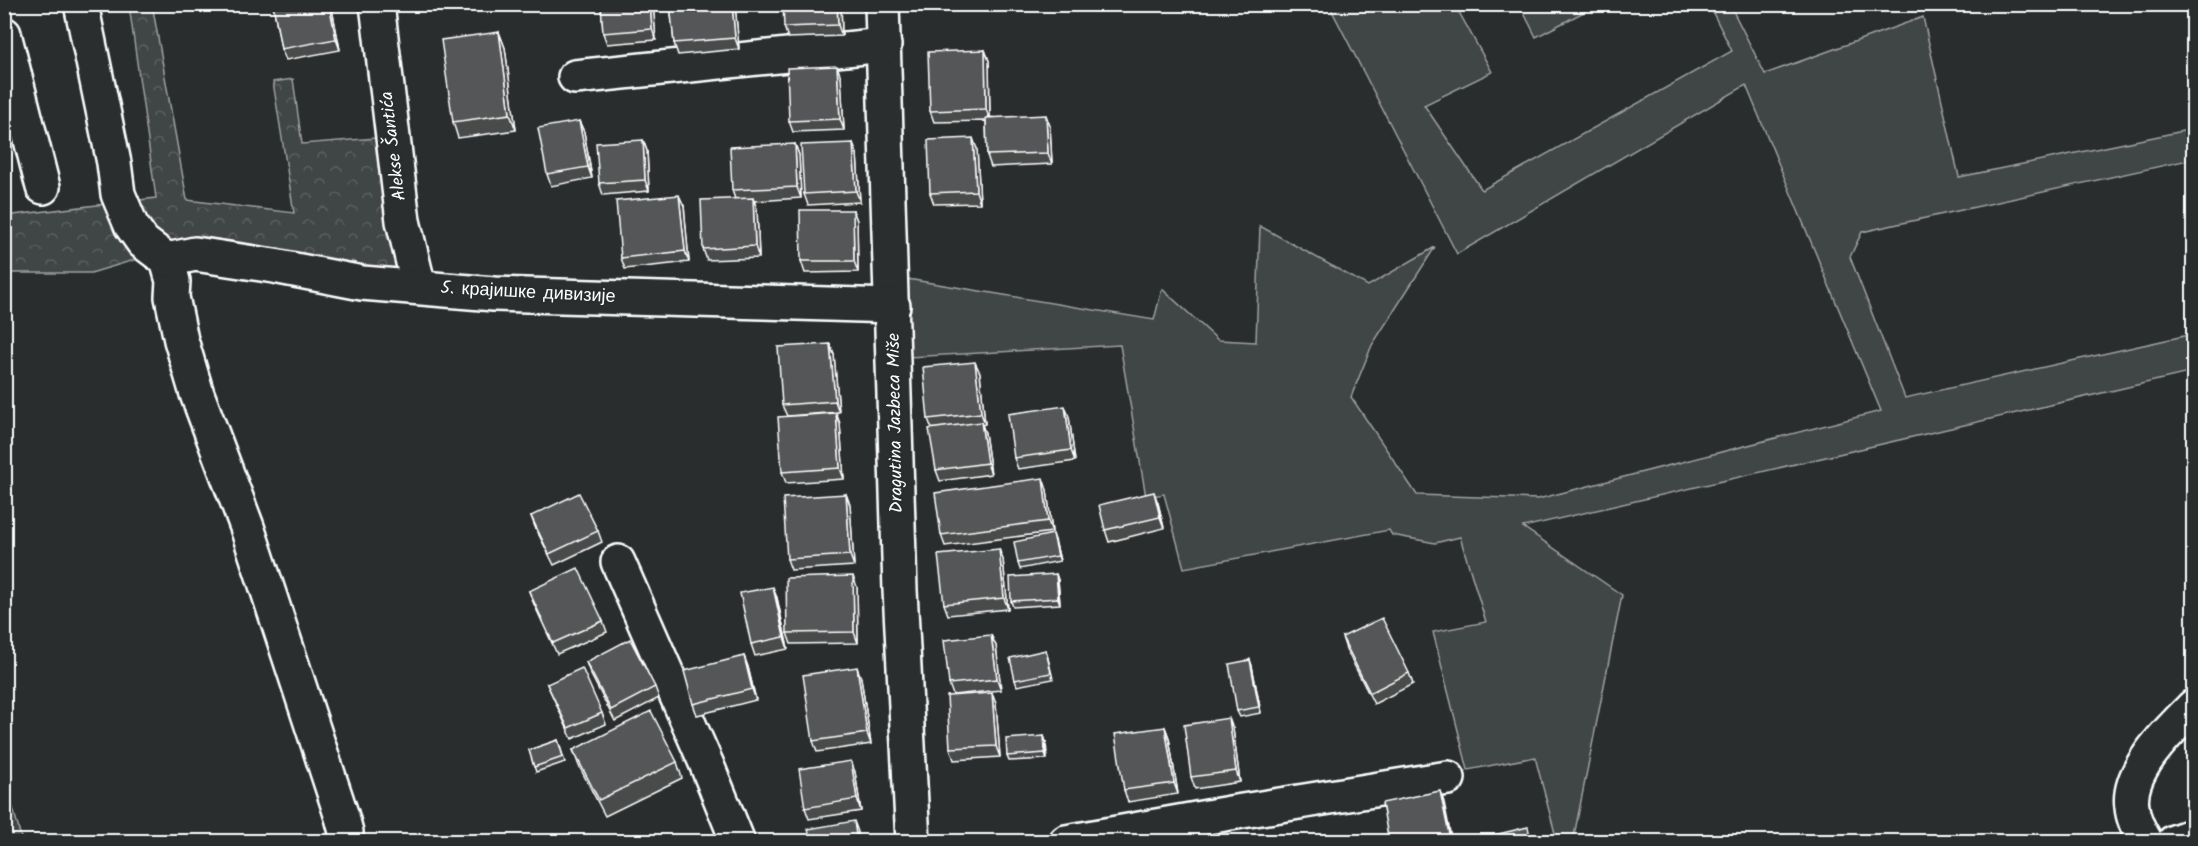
<svg xmlns="http://www.w3.org/2000/svg" width="2198" height="846" viewBox="0 0 2198 846" font-family="Kalam,sans-serif">
<defs>
<pattern id="forest-crowns" width="20" height="18" patternUnits="userSpaceOnUse" patternTransform="scale(1.5)"><rect width="20" height="18" fill="#414445"/><path d="M2 6a3 3 0 1 1 6 0M12 15a3 3 0 1 1 6 0" fill="none" stroke="#5e6061"/></pattern>
</defs>
<rect width="100%" height="100%" fill="#2a2d2e"/>
<filter id="ink" filterUnits="userSpaceOnUse"><feTurbulence type="fractalNoise" baseFrequency=".0167" numOctaves="2"/><feDisplacementMap in="SourceGraphic" scale="12" xChannelSelector="R" yChannelSelector="G"/><feConvolveMatrix kernelMatrix="1 2 1 2 8 2 1 2 1" color-interpolation-filters="sRGB"/></filter>
<g filter="url(#ink)">
<g fill="#414445" stroke="#a0a2a2" stroke-width="1.5">
<path d="M1329 5H1455L1492 72 1424 105 1482 190 1732 51 1709 5H1730L1765 74 1923 17 1959 177 2193 129V159L1862 232 1850 257 1905 398 2193 334V372L1523 527 1622 595 1573 841H1557L1535 757 1468 770 1433 632 1486 622 1460 537 1435 543 1392 535 1389 530 1184 568 1164 494 1146 497 1120 345 908 357 907 279 1154 320 1162 289 1218 340 1256 342 1260 226 1368 286 1435 247 1372 345 1351 397 1417 495 1538 499 1881 411 1746 85 1457 254Z"/>
<path d="M1520 5H1597L1536 37Z"/>
</g>
<g fill="url(#forest-crowns)" stroke="#a0a2a2" stroke-width="1.5">
<path d="M152 4 187 200 294 213 273 82 293 79 302 144 376 138 404 285 144 257 91 273H5V216L156 198 129 5Z"/>
<path d="M4 775 22 841H5Z"/>
</g>
<g fill="none" stroke-linecap="round" stroke-linejoin="round">
<defs>
<g id="minor">
<path d="M81 4 114 163 118 194 131 225 143 242 167 260 173 281 172 297 181 340 197 394 247 527 342 817 346 832 345 842"/>
<path d="M377 4 403 221 419 287"/>
<path d="M882 4 900 590 913 842"/>
<path d="M4 34 43 187"/>
<path d="M575 77 884 45"/>
<path d="M167 260 195 254 274 266 362 283 494 294 893 306"/>
<path d="M618 562 706 763 738 842"/>
<path d="M1066 842 1230 813 1448 778"/>
<path d="M2146 842C2139 831 2133 820 2132 807 2126 771 2170 730 2194 706"/>
<path d="M2174 842 2194 835"/>
</g>
</defs>
<use href="#minor" stroke="#fff" stroke-width="38"/>
<use href="#minor" stroke="#2a2d2e" stroke-width="33"/>
</g>
<g fill="#494b4c" stroke="#fff" stroke-width="1.5">
<path d="M273 4H331L340 50 286 60 281 49Z"/>
<path d="M601 4H653L656 40 607 44 603 33Z"/>
<path d="M670 4H735L739 49 678 55 674 43Z"/>
<path d="M841 4 842 36 788 38 784 27Z"/>
<path d="M499 32 505 48 516 130 458 138 453 122Z"/>
<path d="M985 50 989 61 990 117 1050 126 1052 164 991 167 987 155 986 121 934 122 930 111Z"/>
<path d="M841 77 844 130 793 132 789 121Z"/>
<path d="M579 121 584 132 592 178 551 186 547 174Z"/>
<path d="M643 140 647 151 649 191 603 195 599 183Z"/>
<path d="M853 143 857 154 860 202 808 205 804 194Z"/>
<path d="M795 144 799 155 801 198 754 201 757 209 759 258 707 260 703 249 735 199 732 190Z"/>
<path d="M4 146 10 179 4 180Z"/>
<path d="M977 149 980 203 934 204 930 193Z"/>
<path d="M684 206 689 262 625 269 621 258Z"/>
<path d="M853 210 857 221 858 272 805 273 801 261Z"/>
<path d="M830 344 834 355 839 412 787 416 782 405Z"/>
<path d="M980 373 985 424 982 425 985 433 991 474 940 481 936 470 932 429 928 419Z"/>
<path d="M836 413 840 424 844 479 786 483 782 472Z"/>
<path d="M1069 417 1075 461 1018 469 1014 458Z"/>
<path d="M1047 490 1052 532 945 546 941 535Z"/>
<path d="M846 494 850 505 854 566 791 570 787 559Z"/>
<path d="M1158 503 1164 528 1109 542 1105 530Z"/>
<path d="M531 516 598 531 602 542 554 565 535 527Z"/>
<path d="M1055 540 1060 561 1020 569 1018 563Z"/>
<path d="M999 549 1003 560 1008 609 948 615 944 604Z"/>
<path d="M1056 574 1058 580 1060 604 1013 607 1011 601Z"/>
<path d="M857 587 858 643 791 644 787 633Z"/>
<path d="M529 591 603 621 607 632 557 654 533 602Z"/>
<path d="M777 598 788 649 755 656 751 644Z"/>
<path d="M991 635 996 646 1001 690 953 695 949 684Z"/>
<path d="M1342 637 1409 673 1413 684 1374 704 1346 649Z"/>
<path d="M1046 650 1053 679 1017 686 1015 680Z"/>
<path d="M744 656 748 667 756 700 697 715 693 704Z"/>
<path d="M1250 660 1252 666 1261 713 1240 717 1237 711Z"/>
<path d="M586 662 655 687 659 698 615 721 590 673Z"/>
<path d="M861 678 871 744 817 752 813 741Z"/>
<path d="M547 684 602 713 606 724 572 739Z"/>
<path d="M996 704 1000 757 954 760 950 748Z"/>
<path d="M1165 727 1169 738 1178 794 1128 802 1124 790Z"/>
<path d="M1233 729 1240 782 1195 789 1191 777Z"/>
<path d="M1044 736 1046 742 1047 759 1009 761 1007 756Z"/>
<path d="M558 740 565 762 536 772 529 750Z"/>
<path d="M573 750 677 762 682 778 605 816 579 766Z"/>
<path d="M855 772 861 811 809 819 805 808Z"/>
</g>
<g fill="#3c3d3e" stroke="#fff" stroke-width="1.5">
<path d="M329 4H331L340 50 336 39Z"/>
<path d="M650 4H653L656 40 652 29Z"/>
<path d="M732 4H735L739 49 735 38Z"/>
<path d="M837 4H841L842 36 838 25Z"/>
<path d="M499 32 505 48 516 130 510 114Z"/>
<path d="M985 50 989 61 990 120 986 109Z"/>
<path d="M837 66 841 77 844 130 840 119Z"/>
<path d="M1046 115 1050 126 1052 164 1048 153Z"/>
<path d="M579 121 584 132 592 178 588 167Z"/>
<path d="M973 138 977 149 980 203 976 191Z"/>
<path d="M643 140 647 151 649 191 645 180Z"/>
<path d="M853 143 857 154 860 202 856 191Z"/>
<path d="M795 144 799 155 801 198 797 187Z"/>
<path d="M4 146 10 179 6 168 4 158Z"/>
<path d="M679 195 684 206 689 262 685 251Z"/>
<path d="M753 198 757 209 759 258 755 246Z"/>
<path d="M853 210 857 221 858 272 854 261Z"/>
<path d="M830 344 834 355 839 412 835 401Z"/>
<path d="M975 362 980 373 985 424 981 413Z"/>
<path d="M1065 406 1069 417 1075 461 1071 450Z"/>
<path d="M836 413 840 424 844 479 840 468Z"/>
<path d="M981 422 985 433 991 474 987 463Z"/>
<path d="M1043 478 1047 490 1052 532 1048 521Z"/>
<path d="M1154 492 1158 503 1164 528 1160 517Z"/>
<path d="M846 494 850 505 854 566 850 555Z"/>
<path d="M1053 534 1055 540 1060 561 1058 556Z"/>
<path d="M999 549 1003 560 1008 609 1004 598Z"/>
<path d="M1056 574 1058 580 1060 604 1058 598Z"/>
<path d="M853 576 857 587 858 643 854 632Z"/>
<path d="M773 587 777 598 788 649 784 637Z"/>
<path d="M991 635 996 646 1001 690 997 679Z"/>
<path d="M744 656 748 667 756 700 752 689Z"/>
<path d="M1250 660 1252 666 1261 713 1259 707Z"/>
<path d="M857 667 861 678 871 744 867 733Z"/>
<path d="M992 693 996 704 1000 757 996 746Z"/>
<path d="M1229 718 1233 729 1240 782 1236 771Z"/>
<path d="M1165 727 1169 738 1178 794 1174 783Z"/>
<path d="M1044 736 1046 742 1047 759 1045 753Z"/>
<path d="M851 761 855 772 861 811 857 799Z"/>
<path d="M1440 791 1444 802 1452 842H1451L1450 839Z"/>
<path d="M854 821 858 832 859 842H857Z"/>
</g>
<g fill="#555758" stroke="#fff" stroke-width="1.5">
<path d="M273 4H329L336 39 281 49Z"/>
<path d="M601 4H650L652 29 603 33Z"/>
<path d="M670 4H732L735 38 674 43Z"/>
<path d="M783 4H837L838 25 784 27Z"/>
<path d="M499 32 510 114 453 122 441 40Z"/>
<path d="M985 50 986 109 930 111 928 52Z"/>
<path d="M837 66 840 119 789 121 787 68Z"/>
<path d="M1046 115 1048 153 987 155 986 118Z"/>
<path d="M579 121 588 167 547 174 538 128Z"/>
<path d="M973 138 976 191 930 193 928 140Z"/>
<path d="M643 140 645 180 599 183 596 143Z"/>
<path d="M853 143 856 191 804 194 801 145Z"/>
<path d="M795 144 797 187 732 190 730 147Z"/>
<path d="M679 195 685 251 621 258 616 201Z"/>
<path d="M753 198 755 246 703 249 701 200Z"/>
<path d="M800 210H853L854 261H801Z"/>
<path d="M830 344 835 401 782 405 778 347Z"/>
<path d="M975 362 981 413 928 419 923 367Z"/>
<path d="M1065 406 1071 450 1014 458 1008 414Z"/>
<path d="M836 413 840 468 782 472 778 417Z"/>
<path d="M981 422 987 463 936 470 929 429Z"/>
<path d="M1043 478 1048 521 941 535 935 493Z"/>
<path d="M1154 492 1160 517 1105 530 1099 505Z"/>
<path d="M579 493 598 531 549 554 531 516Z"/>
<path d="M846 494 850 555 787 559 783 498Z"/>
<path d="M1053 534 1058 556 1018 563 1014 542Z"/>
<path d="M999 549 1004 598 944 604 938 555Z"/>
<path d="M578 568 603 621 553 643 529 591Z"/>
<path d="M1056 574 1058 598 1011 601 1010 577Z"/>
<path d="M853 576 854 632 787 633 786 578Z"/>
<path d="M773 587 784 637 751 644 740 593Z"/>
<path d="M1382 618 1409 673 1370 693 1342 637Z"/>
<path d="M991 635 997 679 949 684 944 640Z"/>
<path d="M630 639 655 687 611 710 586 662Z"/>
<path d="M1046 650 1051 673 1015 680 1010 658Z"/>
<path d="M744 656 752 689 693 704 684 671Z"/>
<path d="M1250 660 1259 707 1237 711 1229 664Z"/>
<path d="M857 667 867 733 813 741 803 675Z"/>
<path d="M582 668 602 713 568 728 547 684Z"/>
<path d="M992 693 996 746 950 748 947 696Z"/>
<path d="M651 711 677 762 599 800 573 750Z"/>
<path d="M1229 718 1236 771 1191 777 1184 725Z"/>
<path d="M1165 727 1174 783 1124 790 1115 734Z"/>
<path d="M1044 736 1045 753 1007 756 1006 739Z"/>
<path d="M558 740 563 757 534 767 529 750Z"/>
<path d="M851 761 857 799 805 808 799 769Z"/>
<path d="M1440 791 1450 839 1440 842H1389L1382 803Z"/>
<path d="M854 821 857 842H811L808 829Z"/>
<path d="M1528 827 1531 842H1465Z"/>
</g>
</g>
<g text-anchor="middle" dominant-baseline="central" stroke-width="4.5" stroke-linejoin="round" paint-order="stroke">
<g font-size="18" fill="#fff" stroke="#2a2d2e">
<text transform="translate(394 146) rotate(-97)">Alekse Šantića</text>
<text transform="translate(528 293) rotate(3)">5. крајишке дивизије</text>
<text transform="translate(896 423) rotate(-91)">Dragutina Jazbeca Miše</text>
</g>
</g>
<rect width="2198" height="846" fill="none" stroke="#2a2d2e" stroke-width="24"/>
<rect x="12" y="12" width="2174" height="822" fill="none" stroke="#fff" stroke-width="2" filter="url(#ink)"/>
</svg>
